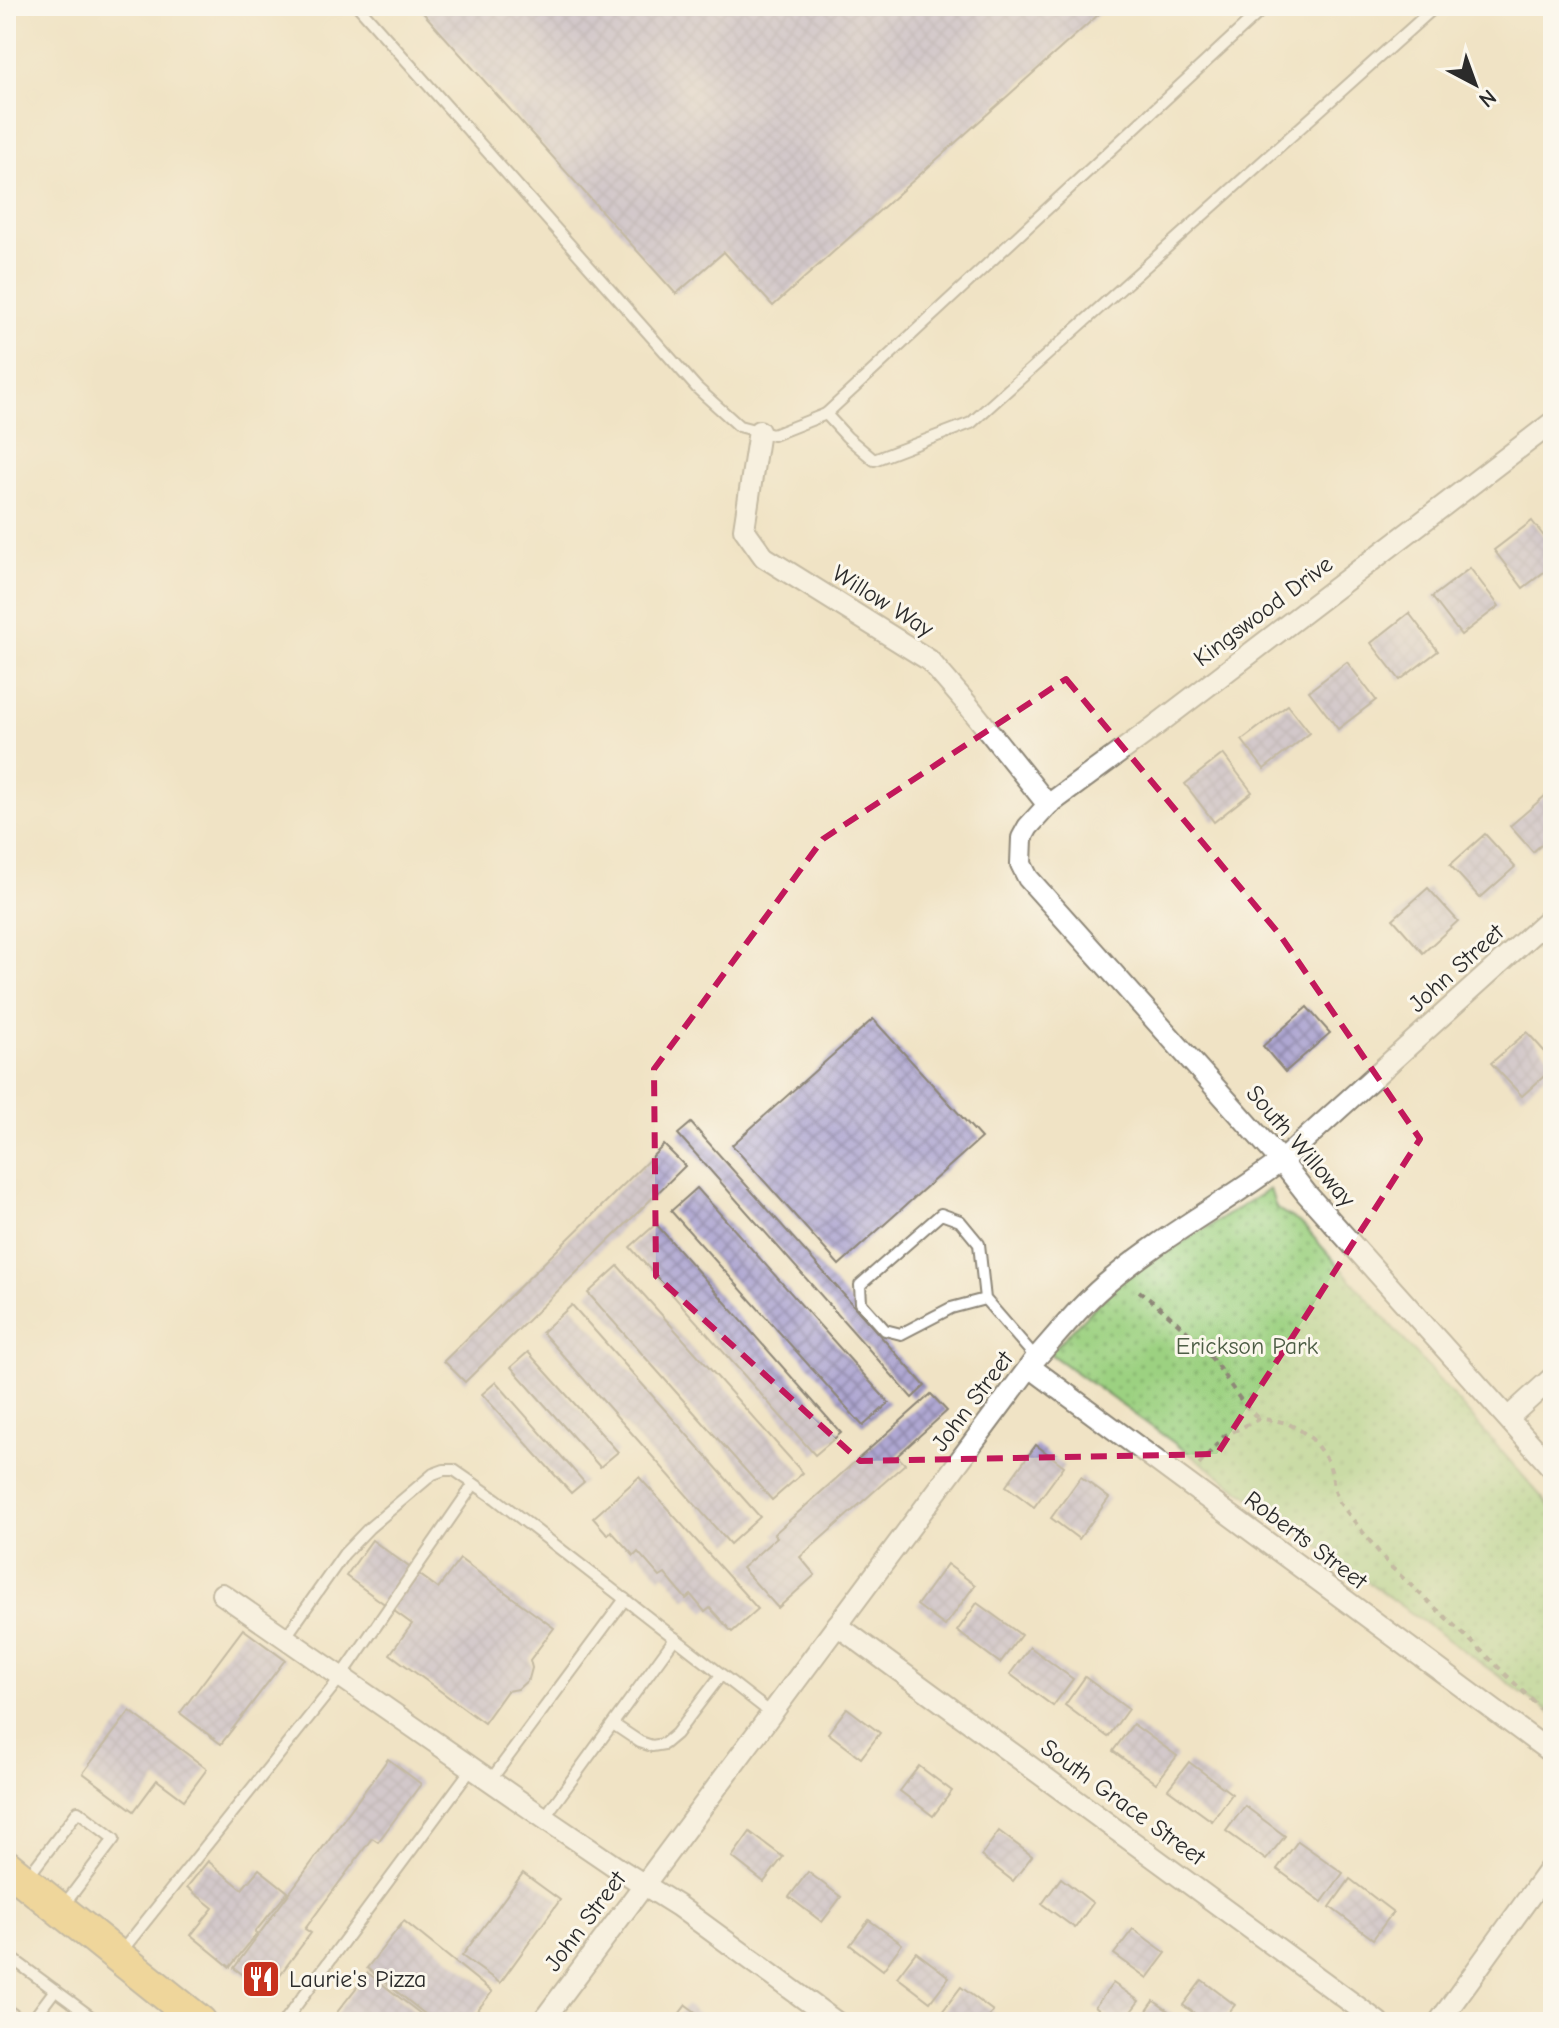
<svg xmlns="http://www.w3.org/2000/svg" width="1559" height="2028" viewBox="0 0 1559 2028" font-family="'Comic Neue',sans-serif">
<defs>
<pattern id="park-dots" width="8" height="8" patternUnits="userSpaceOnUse" patternTransform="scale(2)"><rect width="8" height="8" fill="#9cd181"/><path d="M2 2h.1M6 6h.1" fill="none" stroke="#7faa6a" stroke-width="1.8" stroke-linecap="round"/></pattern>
<pattern id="building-cross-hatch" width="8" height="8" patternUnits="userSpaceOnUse" patternTransform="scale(2)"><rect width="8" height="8" fill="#afa7d2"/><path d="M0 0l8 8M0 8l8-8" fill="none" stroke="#8f88ab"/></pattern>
</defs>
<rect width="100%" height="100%" fill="#fbf7ec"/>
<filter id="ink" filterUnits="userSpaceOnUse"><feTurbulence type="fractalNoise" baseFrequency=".0125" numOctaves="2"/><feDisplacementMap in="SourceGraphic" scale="16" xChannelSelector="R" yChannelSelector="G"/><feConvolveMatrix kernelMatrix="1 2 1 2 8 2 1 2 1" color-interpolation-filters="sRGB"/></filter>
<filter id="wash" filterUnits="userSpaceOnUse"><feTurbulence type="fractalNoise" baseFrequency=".006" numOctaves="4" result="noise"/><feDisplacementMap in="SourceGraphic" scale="32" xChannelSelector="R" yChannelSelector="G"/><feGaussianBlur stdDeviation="1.8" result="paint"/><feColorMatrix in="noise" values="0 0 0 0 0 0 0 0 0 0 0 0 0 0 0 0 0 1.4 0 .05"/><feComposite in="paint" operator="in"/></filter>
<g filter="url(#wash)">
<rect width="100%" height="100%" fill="#f0e3c5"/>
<path fill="url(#park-dots)" stroke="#647e56" stroke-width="2" d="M1270 1189 1276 1208 1302 1224 1553 1510V1715L1049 1353 1121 1280Z"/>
<g id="blocks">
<g fill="url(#building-cross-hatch)">
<path d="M417 6H1108L773 306 724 252 676 294Z"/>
<path d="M1532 521 1553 548V565L1523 588 1494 550Z"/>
<path d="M1470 568 1499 606 1461 635 1432 597Z"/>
<path d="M1409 613 1438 651 1400 680 1371 643Z"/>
<path d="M1347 662 1376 700 1338 729 1309 691Z"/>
<path d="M1288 705 1310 733 1264 769 1242 740Z"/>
<path d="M1223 754 1252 792 1214 822 1185 784Z"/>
<path d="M1553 789V834L1533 852 1510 826Z"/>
<path d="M1485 834 1515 867 1480 898 1450 865Z"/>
<path d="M1428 888 1458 921 1423 953 1393 919Z"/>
<path d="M1307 1007 1330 1033 1285 1072 1263 1046Z"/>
<path d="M873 1019 981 1138 839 1265 732 1145Z"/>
<path d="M1527 1032 1553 1061V1068L1522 1096 1491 1063Z"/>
<path d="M691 1123 925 1386 912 1398 678 1134Z"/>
<path d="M664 1145 685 1166 465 1382 444 1361Z"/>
<path d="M697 1188 889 1403 863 1426 671 1211Z"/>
<path d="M656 1224 841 1433 815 1455 630 1247Z"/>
<path d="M618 1266 803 1473 772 1500 588 1293Z"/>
<path d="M572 1305 760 1517 730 1544 542 1332Z"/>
<path d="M528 1352 618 1452 600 1467 511 1367Z"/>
<path d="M496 1382 584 1482 571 1493 482 1394Z"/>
<path d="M931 1394 947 1411 897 1456 905 1464 800 1557 815 1575 778 1608 742 1568 777 1537 774 1534Z"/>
<path d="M1036 1445 1064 1466 1034 1507 1006 1486Z"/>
<path d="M639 1477 758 1609 732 1632 710 1608 705 1612 691 1595 686 1599 665 1574 660 1577 638 1552 634 1556 611 1531 608 1535 593 1518Z"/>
<path d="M1081 1477 1109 1498 1079 1539 1051 1518Z"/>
<path d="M372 1540 438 1588 460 1559 554 1628 530 1660 532 1668 529 1679 518 1689 507 1691 484 1723 390 1654 412 1624 346 1576Z"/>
<path d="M947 1564 975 1585 945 1626 917 1605Z"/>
<path d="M977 1603 1021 1635 1000 1663 957 1631Z"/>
<path d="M243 1629 285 1660 221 1744 180 1713Z"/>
<path d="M1030 1647 1073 1679 1053 1706 1010 1674Z"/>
<path d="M1085 1677 1128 1709 1108 1737 1065 1705Z"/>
<path d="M847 1708 880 1733 861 1758 828 1733Z"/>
<path d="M130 1711 207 1769 184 1800 157 1780 134 1811 83 1773Z"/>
<path d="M1133 1724 1177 1756 1156 1783 1113 1751Z"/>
<path d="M388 1759 421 1784 378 1842 372 1838 305 1929 311 1933 267 1992 234 1968Z"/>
<path d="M1189 1762 1232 1794 1212 1821 1168 1789Z"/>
<path d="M919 1766 952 1791 933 1816 900 1791Z"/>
<path d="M1245 1806 1285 1836 1266 1860 1226 1831Z"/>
<path d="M999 1831 1032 1856 1013 1881 981 1856Z"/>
<path d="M750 1832 783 1857 764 1882 732 1857Z"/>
<path d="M1298 1841 1343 1873 1322 1902 1277 1869Z"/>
<path d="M208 1861 242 1889 259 1869 288 1892 255 1932 257 1934 230 1967 191 1935 213 1908 187 1887Z"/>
<path d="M808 1872 841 1897 822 1922 789 1897Z"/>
<path d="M523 1873 560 1900 500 1983 462 1956Z"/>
<path d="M1061 1878 1093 1903 1075 1928 1042 1904Z"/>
<path d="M1350 1879 1393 1912 1373 1939 1330 1907Z"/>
<path d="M869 1920 902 1944 883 1970 850 1945Z"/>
<path d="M404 1921 492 1992 468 2022H435L367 1968Z"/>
<path d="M1133 1929 1166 1953 1147 1978 1114 1954Z"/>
<path d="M916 1952 949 1977 930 2002 897 1977Z"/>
<path d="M368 1973 431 2022H334L331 2020Z"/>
<path d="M1202 1980 1235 2005 1221 2022H1206L1183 2005Z"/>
<path d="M1113 1983 1139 2001 1123 2022H1115L1095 2007Z"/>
<path d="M961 1987 993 2011 985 2022H956L942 2012Z"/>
<path d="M1154 2001 1180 2019 1177 2022H1139Z"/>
<path d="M6 2002 20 2012 12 2022H6Z"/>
<path d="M686 2005 709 2022H673Z"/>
</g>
</g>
</g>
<g filter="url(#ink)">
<use href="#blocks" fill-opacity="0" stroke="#8e8778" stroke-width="2"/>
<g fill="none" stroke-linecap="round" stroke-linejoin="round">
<defs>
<g id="service">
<path d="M358 6 697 388 739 426 773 435 826 414"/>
<path d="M1266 6 826 414 847 437 874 460 971 423 1436 6"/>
<path d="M985 1299 951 1308 901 1334 885 1330 861 1303 860 1285 941 1214 960 1221 979 1244 985 1299 1036 1358"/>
<path d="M285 1638 344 1554 369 1528 433 1474 444 1470H454L496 1499 771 1713"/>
<path d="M613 1724 640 1742 652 1746 664 1744 676 1734 721 1675"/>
<path d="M490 1781 625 1599"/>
<path d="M544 1818 675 1638"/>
<path d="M27 1878 78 1811 114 1839 64 1905"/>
<path d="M121 1952 341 1677 474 1484"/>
<path d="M6 1954 98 2022"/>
<path d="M31 2022 55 1990"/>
<path d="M284 2022 472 1768"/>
</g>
<g id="minor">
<path d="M1553 422 1150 730 1048 805 1028 827 1022 838 1021 864 1028 878 1281 1161 1306 1193 1553 1469"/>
<path d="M759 431 744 529 764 557 929 660 967 704 1048 805"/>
<path d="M1030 1367 1553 1754"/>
<path d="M1508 1418 1553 1377"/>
<path d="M222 1594 544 1818 616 1867 678 1906 836 2022"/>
<path d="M837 1625 1378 2022"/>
<path d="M542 2022 1036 1358C1061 1330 1084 1301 1113 1278 1166 1234 1227 1202 1281 1161L1553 915"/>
<path d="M1439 2022 1553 1864"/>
</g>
<path id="primary" d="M6 1866 200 2022"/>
</defs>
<use href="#service" stroke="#8e8778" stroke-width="14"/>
<use href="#minor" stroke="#8e8778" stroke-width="24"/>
<use href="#primary" stroke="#8e8778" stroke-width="36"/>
<g stroke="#8e8778" stroke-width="4" stroke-dasharray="6 6" stroke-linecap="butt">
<path d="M1139 1291C1165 1311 1192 1334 1213 1360 1229 1381 1238 1401 1259 1419"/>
<path d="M1199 1465 1224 1436 1259 1419 1273 1420 1287 1423 1300 1430 1312 1439 1328 1461 1332 1474 1334 1488 1339 1502 1389 1565 1487 1656 1553 1721"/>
</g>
<use href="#service" stroke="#fff" stroke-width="10"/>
<use href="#minor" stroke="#fff" stroke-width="20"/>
<use href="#primary" stroke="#edc569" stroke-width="32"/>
</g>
</g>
<path d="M0 0H1559V2028H0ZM1066 679 1280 935 1420 1139 1217 1454 860 1461 656 1276 654 1069 823 839Z" fill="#f0e3c5" fill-opacity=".55" fill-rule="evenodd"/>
<path fill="none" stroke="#c2185b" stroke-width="6" stroke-dasharray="16 10" stroke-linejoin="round" d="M1066 679 1280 935 1420 1139 1217 1454 860 1461 656 1276 654 1069 823 839Z"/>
<defs>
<symbol id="restaurant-square" viewBox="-11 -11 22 22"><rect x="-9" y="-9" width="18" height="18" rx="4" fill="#c8321e" stroke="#fbf7ec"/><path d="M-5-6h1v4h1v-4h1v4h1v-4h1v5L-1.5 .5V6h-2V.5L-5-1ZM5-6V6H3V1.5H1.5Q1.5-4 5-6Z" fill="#fff"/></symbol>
</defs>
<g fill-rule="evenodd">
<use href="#restaurant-square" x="239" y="1957" width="44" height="44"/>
</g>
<g text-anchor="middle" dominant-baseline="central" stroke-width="6" stroke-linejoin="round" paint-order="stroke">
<g font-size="24" fill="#2b2b2b" stroke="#fbf7ec">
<text transform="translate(883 601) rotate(32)">Willow Way</text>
<text transform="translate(1263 611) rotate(-37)">Kingswood Drive</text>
<text transform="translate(1456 968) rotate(-42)">John Street</text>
<text transform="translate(1301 1146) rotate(49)">South Willoway</text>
<text transform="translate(972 1401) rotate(-53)">John Street</text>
<text transform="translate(1306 1540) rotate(37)">Roberts Street</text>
<text transform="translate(1123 1802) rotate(36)">South Grace Street</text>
<text transform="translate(585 1921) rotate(-53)">John Street</text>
</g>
<g font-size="24" fill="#4d5d45" stroke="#fbf7ec">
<text x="1247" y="1346">Erickson Park</text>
</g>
<g font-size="24" fill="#2b2b2b" stroke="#fbf7ec" text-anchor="start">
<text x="289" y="1979">Laurie's Pizza</text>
</g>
</g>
<rect width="1559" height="2028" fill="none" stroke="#fbf7ec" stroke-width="32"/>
<g transform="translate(1475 84) rotate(139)" stroke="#fbf7ec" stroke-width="6" paint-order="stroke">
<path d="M0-6L14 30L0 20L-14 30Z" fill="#2b2b2b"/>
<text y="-12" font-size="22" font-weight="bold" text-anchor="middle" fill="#2b2b2b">N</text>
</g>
</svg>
